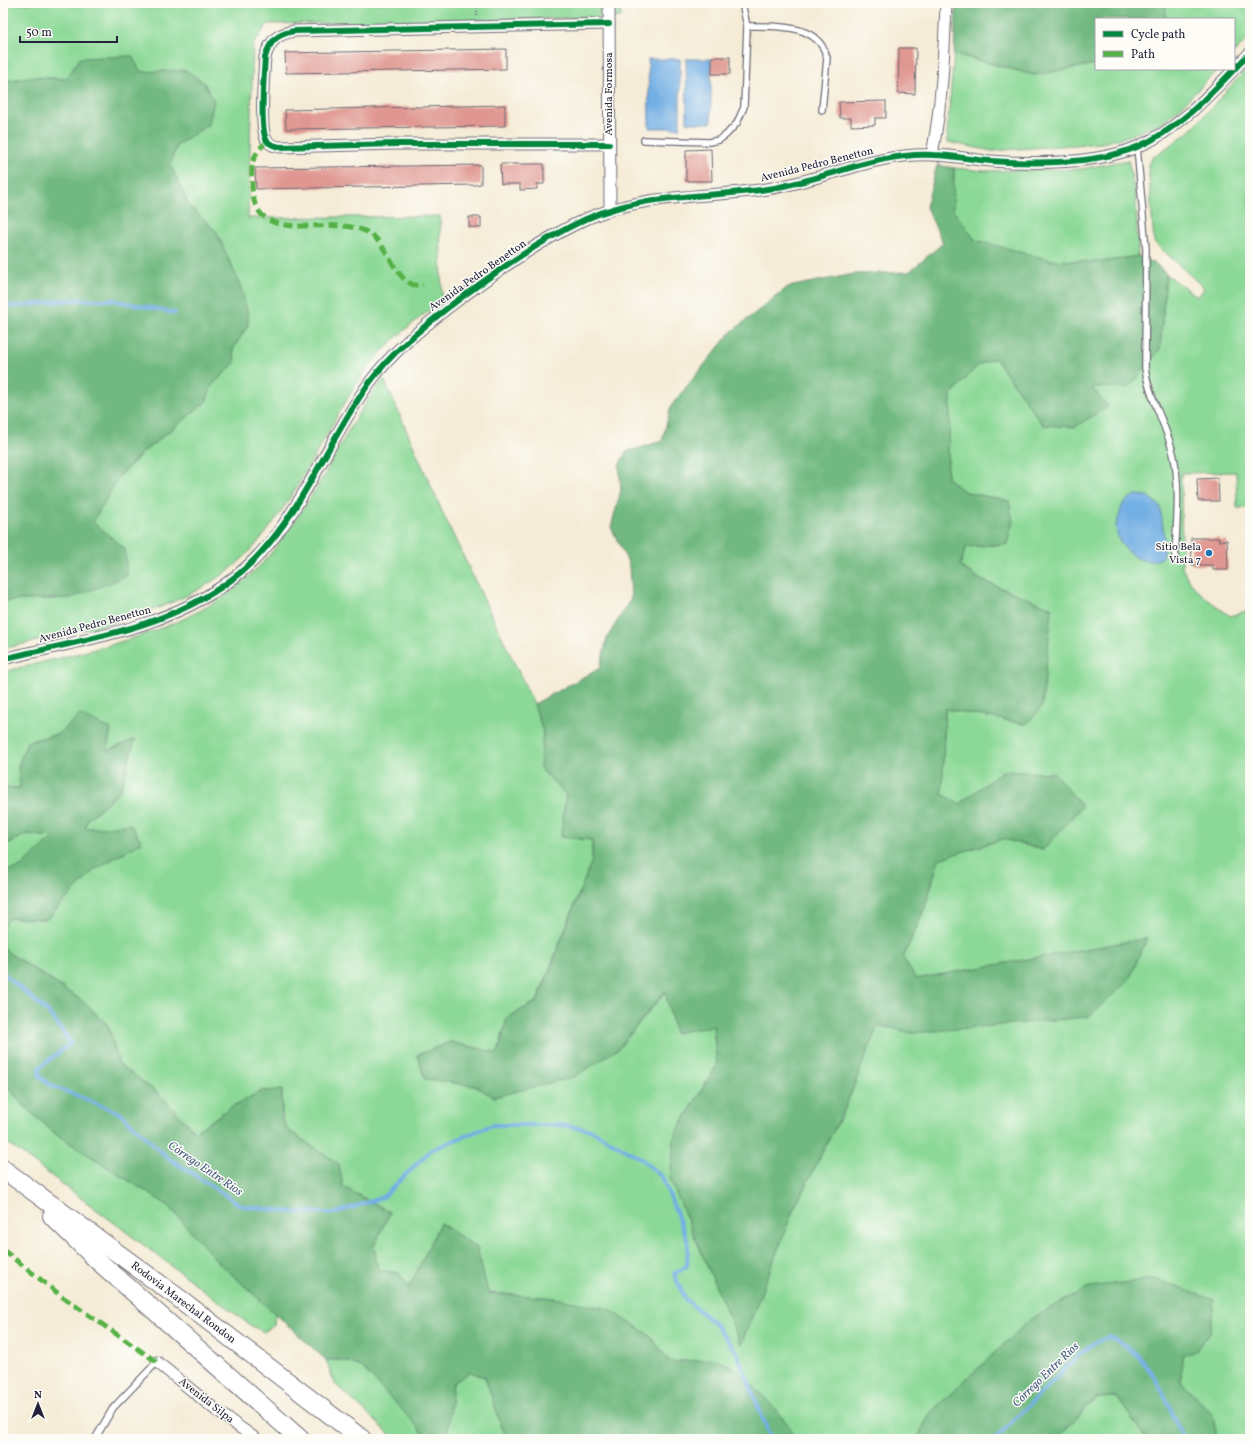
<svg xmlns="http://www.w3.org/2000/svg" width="1253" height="1442" viewBox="0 0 1253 1442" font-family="Vollkorn,serif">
<rect width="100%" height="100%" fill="#fdfcf7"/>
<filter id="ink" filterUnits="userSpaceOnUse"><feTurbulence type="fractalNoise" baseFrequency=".025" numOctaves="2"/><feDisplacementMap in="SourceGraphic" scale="8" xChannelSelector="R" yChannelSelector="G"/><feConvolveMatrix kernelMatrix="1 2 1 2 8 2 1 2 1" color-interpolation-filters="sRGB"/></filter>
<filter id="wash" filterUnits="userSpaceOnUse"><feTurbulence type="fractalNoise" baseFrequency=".012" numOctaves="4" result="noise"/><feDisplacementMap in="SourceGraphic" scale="16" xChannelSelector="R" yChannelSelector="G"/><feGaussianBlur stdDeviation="0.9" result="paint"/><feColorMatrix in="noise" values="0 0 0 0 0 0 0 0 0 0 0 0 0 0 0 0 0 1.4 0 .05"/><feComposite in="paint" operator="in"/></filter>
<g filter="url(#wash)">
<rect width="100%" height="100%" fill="#f5ecd7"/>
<g fill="#8cd997" stroke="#577e69">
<path d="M74 3H620L621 17 268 24 253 45 248 218 440 216 442 301C413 322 383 346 363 375 321 435 284 531 225 573 160 619 79 630 3 649V601L71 598 100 530 92 522 118 478 142 453 206 402 212 385 235 363 233 349 248 325V315L240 285 216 231 189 206 170 164 177 145 209 124 186 70 66 79 31 77 3 81V4Z"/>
<path d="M1166 3H1250V37L1234 53V19H1165Z"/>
<path d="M954 54 1034 75 1096 64V69H1218L1178 110 1161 123 1129 136 1102 143 992 151 948 142 947 133Z"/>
<path d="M1250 65V508H1237L1236 472 1181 473 1182 566C1189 589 1212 602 1230 616L1250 610V1439H1217L1213 1415 1181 1381 1182 1355 1210 1331 931 1411 917 1439H795L787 1423 713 1359 670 1362 649 1335 555 1298 488 1293 477 1248 440 1223 409 1288 399 1273 377 1270 374 1246 390 1212 343 1187 338 1164 288 1130 282 1119V1090L262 1091 231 1107 195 1132 159 1094 119 1064 108 1025 81 1000 6 951 3 947V927L9 918 47 919 94 870 142 842 130 824 100 828H85L88 819 120 791 134 740 107 751 58 734 27 742 18 766 20 788H3V672C79 652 176 636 238 586 267 563 287 533 307 503 334 463 352 415 384 379L445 518 534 704 543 732 540 768 566 795 561 837 592 840V860L537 1001 507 1018 498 1053 450 1042 417 1055 425 1078 475 1086 494 1097 618 1049 666 991 713 1026 717 1065 675 1134 670 1179 741 1344 794 1208 845 1108 878 1025 913 1033 1147 939 916 979 903 958 925 907 939 859 1003 839 1043 850 1003 771 959 804 942 794 945 709 1026 724 1052 608 981 580 960 566 966 547 1007 544 1009 501 965 492 947 478 951 395 978 365 995 358 1043 424 1090 387 1160 349 1166 274 1198 297 1204 288 1154 242 1148 164 1152 158 1190 131Z"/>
<path d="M1128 160 1136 198 1138 256 1102 262 1050 260 975 240 953 210 954 168 985 171 1081 169Z"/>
<path d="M27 834 53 837 21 867 3 872V846Z"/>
<path d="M3 1077 12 1092 28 1110 57 1135 169 1206 216 1260 275 1313 274 1325 264 1332 250 1325 5 1141 3 1139Z"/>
<path d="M326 1360H341L362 1367 429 1439H395L335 1384Z"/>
<path d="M470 1372 485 1377 501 1425 508 1439H447L453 1383Z"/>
<path d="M1117 1397 1146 1439H1058L1095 1398Z"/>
</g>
<g fill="#71b980" stroke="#4a6e5e">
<path d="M956 3H1166L1165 19H1096V64L1034 75 954 54Z"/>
<path d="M132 56 141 72 186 70 204 83 214 101 209 124 177 145 170 164 189 206 216 231 240 285 248 315V325L233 349 235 363 212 385 206 402 142 453 118 478 93 522 125 549 127 576 71 598 3 601V81L31 77 66 79 80 58Z"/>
<path d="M937 165 954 168 953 210 975 240 1050 260 1102 262 1138 256 1156 264 1166 274 1160 349 1129 388 1091 387 1108 406 1075 427 1043 425 995 358 978 365 951 395 947 478 965 492 1009 501 1013 521 1007 544 966 547 960 566 981 580 1052 608 1042 707 1026 724 945 709 942 794 959 804 1003 771 1054 773 1082 806 1043 850 1003 839 939 859 925 907 903 958 916 979 1147 938 1129 980 1088 1017 913 1033 878 1025 845 1108 794 1208 741 1345 670 1179 675 1134 717 1065 713 1026 675 1033 665 991 618 1049 574 1077 494 1097 475 1086 425 1079 417 1055 450 1042 498 1053 507 1018 538 1001 592 860V840L561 837 566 795 540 768 543 732 534 704 600 668 607 638 631 598 629 565 611 527 621 490 619 465 626 452 662 441 671 406 730 333 788 287 854 274 909 272 943 243 926 207Z"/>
<path d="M80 715 111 729 107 751 135 739 120 791 88 819 85 828H100L130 824 142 842 94 870 47 919 9 918 3 927V872L21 867 53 837 27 834 3 846V788H20L18 766 27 742 58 734Z"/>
<path d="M3 947 6 951 81 1000 108 1026 119 1064 159 1094 195 1132 231 1107 262 1091 282 1090V1119L288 1130 339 1164 343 1187 390 1212 374 1246 378 1270 399 1273 409 1288 440 1223 477 1248 488 1293 555 1298 609 1309 649 1335 670 1362 713 1359 732 1366 766 1399 787 1423 795 1439H508L501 1425 485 1377 470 1372 453 1383 447 1439H429L362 1367 341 1360H326L216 1260 169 1206 57 1135 28 1110 12 1092 3 1077Z"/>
<path d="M1154 1279 1214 1300 1210 1331 1195 1352 1182 1355 1181 1381 1213 1415 1217 1439H1146L1117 1397 1095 1398 1058 1439H917L931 1412 1032 1318 1089 1287Z"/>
</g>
<g fill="#72afe4" stroke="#4a6890">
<path d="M648 59H680V128H649Z"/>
<path d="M686 59H711V123H687Z"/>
<path d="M1135 495 1147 496 1160 506 1165 543 1162 558C1141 569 1116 548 1116 525 1117 521 1119 517 1120 513 1121 510 1122 504 1125 502 1128 499 1132 497 1135 495Z"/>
</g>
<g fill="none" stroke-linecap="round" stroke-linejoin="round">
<g stroke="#72afe4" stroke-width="4">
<path d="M3 306H21L65 300H113L175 313"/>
<path d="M3 973 49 1013 71 1043 39 1068 40 1077 50 1085 120 1113 167 1157 242 1206 291 1212 336 1213 383 1197 431 1150 492 1125H562L591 1130 640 1158 662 1177 688 1242 687 1266 674 1274 686 1300 714 1323 736 1351 771 1439"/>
<path d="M995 1439 1080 1354 1096 1342 1109 1337C1150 1352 1168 1401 1183 1439"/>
</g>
</g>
<g id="blocks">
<g fill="#e09791">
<path d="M899 48H916L915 94 898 93Z"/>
<path d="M506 49V69L286 73 285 53Z"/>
<rect x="712" y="57" width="18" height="17"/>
<path d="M886 101V118H875V125L851 126V118H840L839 102Z"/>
<path d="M505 105V126L286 129 285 110Z"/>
<path d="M711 149 712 181H686V150Z"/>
<path d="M500 164H544V184H537V189L520 190V184H501Z"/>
<path d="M481 165V184L474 185 256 189 255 168Z"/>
<path d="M469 217H481V228L469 227Z"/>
<path d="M1218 478 1219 501H1198L1197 479Z"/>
<path d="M1191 538H1219V541L1227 540 1228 570H1213V565H1192Z"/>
</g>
</g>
</g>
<g filter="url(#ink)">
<use href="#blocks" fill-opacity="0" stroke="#6c6972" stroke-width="1"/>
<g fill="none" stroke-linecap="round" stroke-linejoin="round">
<defs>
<g id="lane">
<path d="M747 26C775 26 819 23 827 58L822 110"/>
<path d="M644 140 709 142 719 140 726 135 737 123 744 107 747 26 742 3"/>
<path d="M1137 147 1146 249 1145 368C1149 398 1166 424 1173 453 1181 484 1176 528 1175 561"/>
<path d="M95 1439 113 1408 157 1362"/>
</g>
<g id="street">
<path d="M609 3 610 209"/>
<path d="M609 24 294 31C277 34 270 41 265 57 264 73 259 130 267 141 270 145 275 146 280 147L396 144H609"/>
<path d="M932 154C942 104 944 54 946 3"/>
<path d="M3 659C80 640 167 629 231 580 297 531 323 446 370 382 392 352 421 329 450 306 493 274 538 241 586 219 644 193 706 198 767 189 823 181 876 152 933 155 952 155 972 160 991 161 1035 164 1096 164 1137 147 1183 128 1216 87 1250 53"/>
<path d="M157 1362 217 1411 256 1439"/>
</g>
<g id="primary">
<path d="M3 1169 180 1299 362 1439"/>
<path d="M52 1216 97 1260 300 1439"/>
</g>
</defs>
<use href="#lane" stroke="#6c6972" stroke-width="8"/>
<use href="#street" stroke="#6c6972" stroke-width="13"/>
<use href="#primary" stroke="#6c6972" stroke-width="20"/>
<path stroke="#6c6972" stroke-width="2.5" stroke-dasharray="1 3" stroke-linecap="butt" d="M477 3V16"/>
<use href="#lane" stroke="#fff" stroke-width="5.5"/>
<use href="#street" stroke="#fff" stroke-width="11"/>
<use href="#primary" stroke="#fff" stroke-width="18"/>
<g stroke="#55b146" stroke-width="5" stroke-dasharray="10 5" stroke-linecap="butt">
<path d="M267 141C251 157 251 163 252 185 253 252 330 211 369 233 389 244 397 291 423 285"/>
<path d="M3 1250 64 1298 157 1362"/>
</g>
<defs>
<g id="cycleway">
<path d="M609 24 294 31C277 34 270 41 265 57 264 73 259 130 267 141 270 145 275 146 280 147L396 144H609"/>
<path d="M3 659C80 640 167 629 231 580 297 531 323 446 370 382 392 352 421 329 450 306 493 274 538 241 586 219 644 193 706 198 767 189 823 181 876 152 933 155 952 155 972 160 991 161 1035 164 1096 164 1137 147 1183 128 1216 87 1250 53"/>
</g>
</defs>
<use href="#cycleway" stroke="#fdfcf7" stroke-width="8"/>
<use href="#cycleway" stroke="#00873e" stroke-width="6"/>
</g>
</g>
<circle fill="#1f6fb2" stroke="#fdfcf7" stroke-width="1.5" cx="1209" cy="553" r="4"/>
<g text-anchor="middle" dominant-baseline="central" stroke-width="3" stroke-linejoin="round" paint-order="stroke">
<g font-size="11" fill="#22223b" stroke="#fdfcf7">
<text transform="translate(609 94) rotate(-90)">Avenida Formosa</text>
<text transform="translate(817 165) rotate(-14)">Avenida Pedro Benetton</text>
<text transform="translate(478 276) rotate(-35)">Avenida Pedro Benetton</text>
<text transform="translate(95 625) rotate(-15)">Avenida Pedro Benetton</text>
<text transform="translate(183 1303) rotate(37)">Rodovia Marechal Rondon</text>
<text transform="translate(206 1401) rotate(38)">Avenida Silpa</text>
</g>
<g font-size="11" fill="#22223b" stroke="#fdfcf7" text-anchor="end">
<text x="1201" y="547">Sítio Bela<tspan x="1201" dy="13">Vista 7</tspan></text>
</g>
<g font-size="12" font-style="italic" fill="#425a7f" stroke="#fdfcf7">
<text transform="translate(205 1169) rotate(34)">Córrego Entre Rios</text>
<text transform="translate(1046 1375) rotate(-44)">Córrego Entre Rios</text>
</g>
</g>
<rect width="1253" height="1442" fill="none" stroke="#fdfcf7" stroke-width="16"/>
<rect x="1095" y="18" width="140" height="52" fill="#fdfcf7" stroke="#a5a5ac"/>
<rect x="1103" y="31" width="20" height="6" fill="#00873e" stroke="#a5a5ac"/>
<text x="1131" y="38" font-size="12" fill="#22223b">Cycle path</text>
<rect x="1103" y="51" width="20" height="6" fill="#55b146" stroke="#a5a5ac"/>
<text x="1131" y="58" font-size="12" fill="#22223b">Path</text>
<g transform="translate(38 1404)" stroke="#fdfcf7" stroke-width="3" paint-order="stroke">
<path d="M0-3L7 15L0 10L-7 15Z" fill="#22223b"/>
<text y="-6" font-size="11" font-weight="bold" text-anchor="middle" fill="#22223b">N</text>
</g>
<path d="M20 36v6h97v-6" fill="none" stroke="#22223b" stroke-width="2"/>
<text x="26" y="36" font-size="12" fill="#22223b" stroke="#fdfcf7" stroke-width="3" paint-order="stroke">50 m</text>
</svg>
